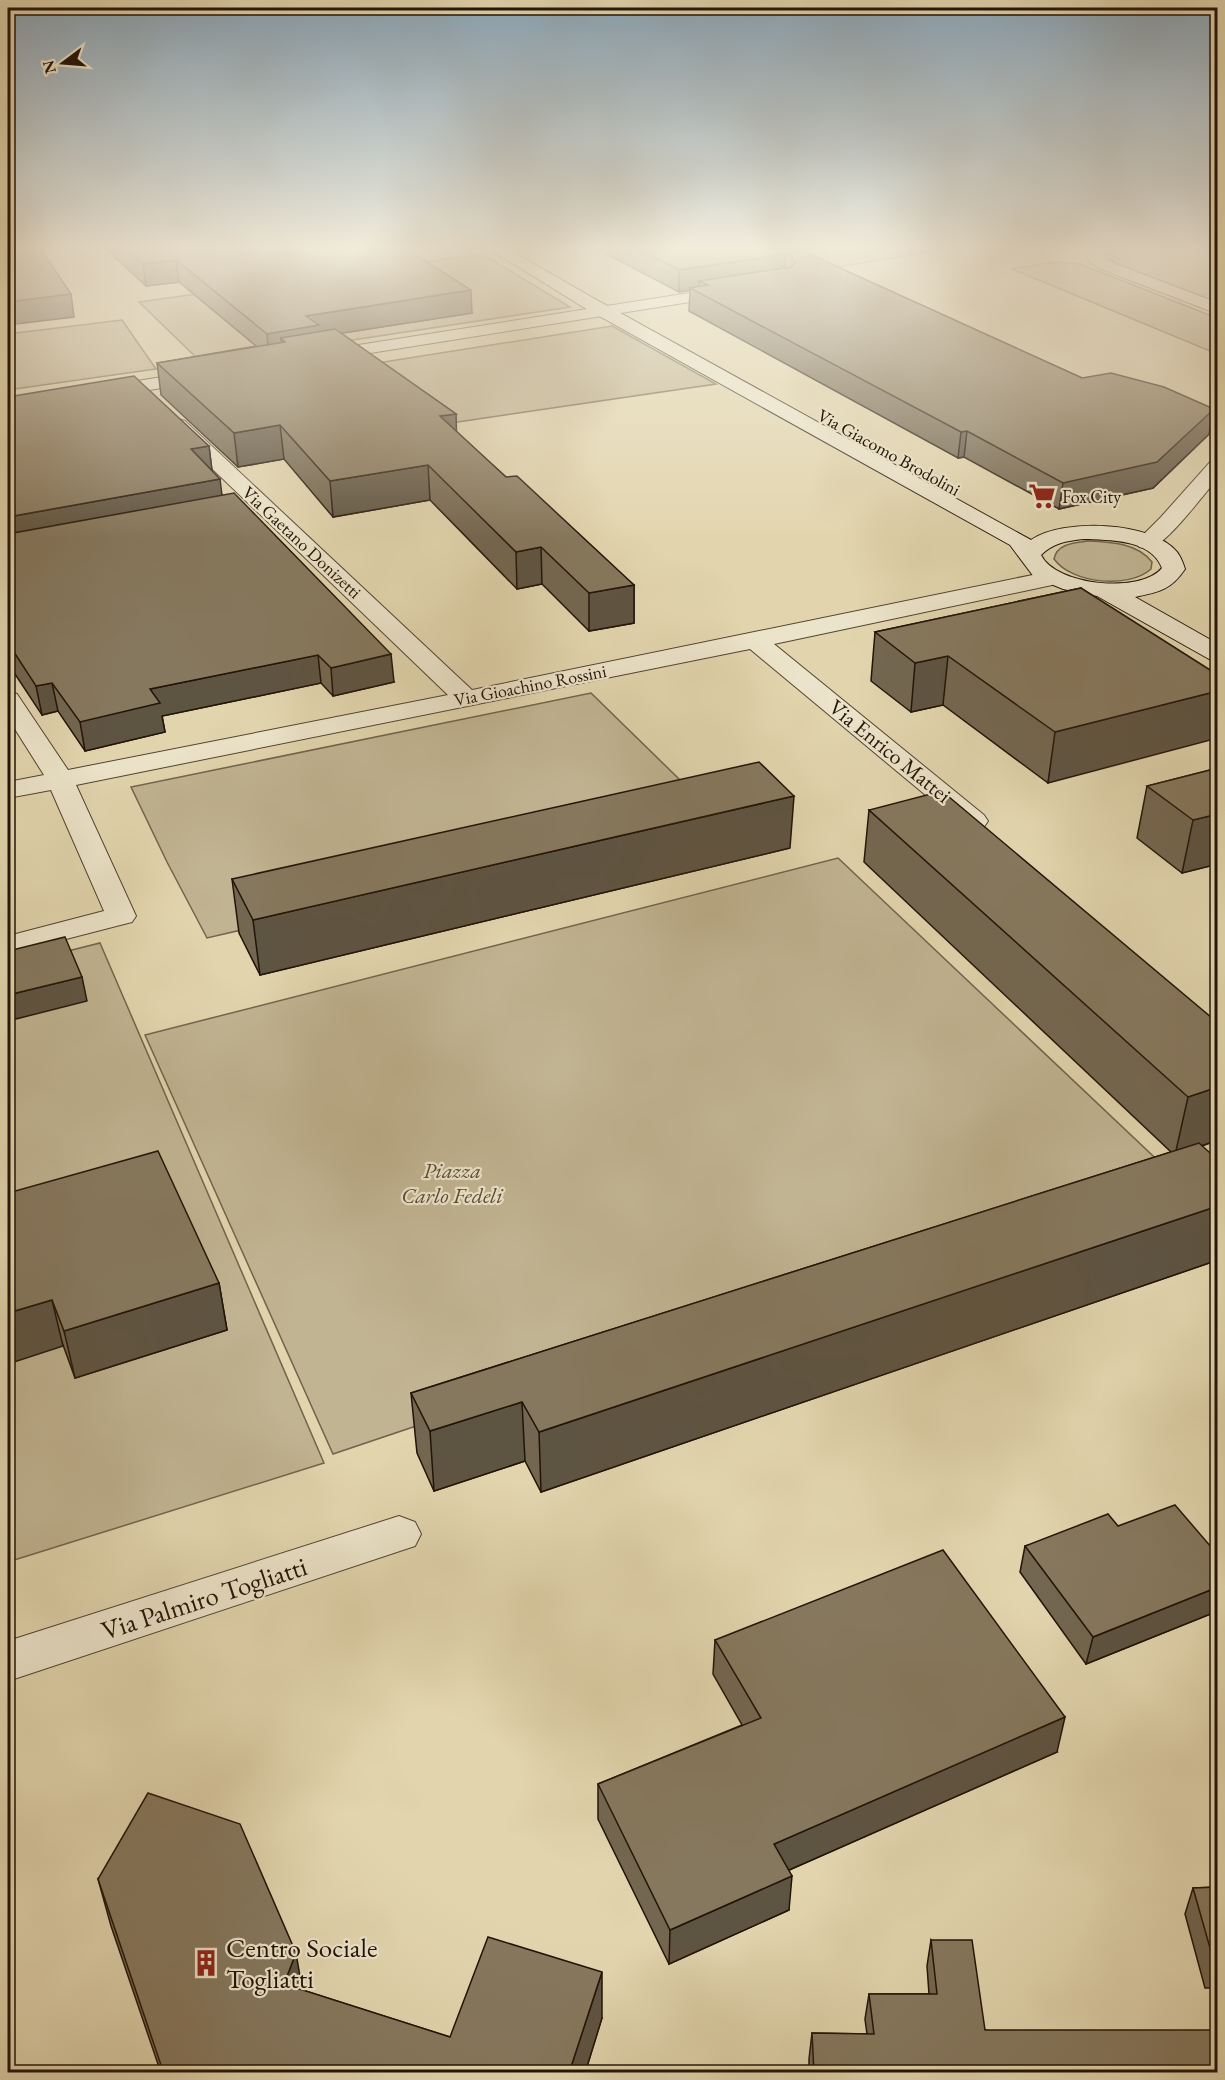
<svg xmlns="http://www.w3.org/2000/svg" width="1225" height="2080" viewBox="0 0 1225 2080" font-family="'EB Garamond',serif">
<rect width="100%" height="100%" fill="#e2d5ae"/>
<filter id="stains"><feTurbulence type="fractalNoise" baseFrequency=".00333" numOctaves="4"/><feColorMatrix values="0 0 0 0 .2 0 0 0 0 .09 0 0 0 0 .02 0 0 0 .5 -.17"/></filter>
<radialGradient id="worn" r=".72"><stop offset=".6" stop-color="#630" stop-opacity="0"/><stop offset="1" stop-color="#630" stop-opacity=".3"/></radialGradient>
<g fill="#c1b492" stroke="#72644c" stroke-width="1.5">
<path d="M664 248H956L732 284Z"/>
<path d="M1117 248H1217V303L1115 263 1108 257V252Z"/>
<path d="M482 254 570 307 202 363 139 302Z"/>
<path d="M1054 262 1080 264 1217 318V354L1012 269Z"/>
<path d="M122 320 156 369 8 390V334Z"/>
<path d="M612 326 716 384 451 423 365 365Z"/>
<path d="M1088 541C1111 542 1137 543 1152 562L1151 569C1129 589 1072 584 1054 559 1057 543 1075 543 1088 541Z"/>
<path d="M591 693 720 819 207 938 167 862 131 787Z"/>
<path d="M838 858 1170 1172 333 1454 145 1035Z"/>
<path d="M100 943 324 1463 8 1562V966Z"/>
</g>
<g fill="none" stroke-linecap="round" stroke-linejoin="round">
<defs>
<g id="street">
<path d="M1092 248H1107L1102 255 1113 263 1218 303V314L1101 269 1091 263 1086 254Z"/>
<path d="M734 286 740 288 742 291 740 294 320 361 314 360 311 356 314 352 320 351Z"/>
<path d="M204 370 210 371 213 375 210 379 101 399 94 397 92 393 94 389 101 387Z"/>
<path d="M178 419 185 421 472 690 1052 571 1060 573 1063 578 1060 583 1052 585 774 644 984 815 988 821 984 827 974 829 964 827 750 649 76 785 136 916 132 922 8 954V936L104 911 51 790 8 798V782L44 775 8 718V691L17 694 68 770 448 695 171 429 168 425 171 421Z"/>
<path d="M1218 459V478C1203 495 1171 539 1153 547 1148 549 1144 548 1139 547L1136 542 1161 517 1211 461Z"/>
<path d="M399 1516 415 1522 421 1534 415 1546 8 1681V1641Z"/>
</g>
<path id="secondary" d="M488 248H506L595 299 1031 540C1062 518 1152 521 1177 552 1181 557 1183 563 1185 569 1171 590 1159 592 1135 597L1218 644V661L1209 659 1097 596 1063 589 1034 577 1010 545 583 307ZM1083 539C1110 540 1151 539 1162 568 1141 594 1056 586 1041 555 1053 543 1066 541 1083 539Z"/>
</defs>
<use href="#street" stroke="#524431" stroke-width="2"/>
<use href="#secondary" stroke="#221407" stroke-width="2"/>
<use href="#street" fill="#ece4ca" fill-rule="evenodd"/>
<use href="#secondary" fill="#ece4ca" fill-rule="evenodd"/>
</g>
<g fill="#736751" stroke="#221407" stroke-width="1.5">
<path d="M105 248H424L408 250 472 313 341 333 456 414V432L506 477 634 585V623L589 631 542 584 517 589 430 500 333 517 284 459 238 467 161 395 157 363 256 346 179 282 146 286Z"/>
<path d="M595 248H796L1082 378 1214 409 1209 434 1153 488 1059 509 964 457 958 458 689 311 690 290 679 292Z"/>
<path d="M8 397 209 446 212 470 222 495 394 682 333 696 321 683 162 716 165 732 85 751 58 711 42 715 9 665 8 657Z"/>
<path d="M1081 588 1048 783 943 705 911 712 871 681 875 632Z"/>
<path d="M1218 768V864L1182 873 1137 838 1147 786Z"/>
<path d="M869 810 1218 1023V1140L1202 1146 1218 1206V1260L541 1492 525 1461 434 1491 417 1453 411 1393 1171 1152 864 862Z"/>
<path d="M790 848 260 975 239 933 232 879Z"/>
<path d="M8 1193 219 1283 227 1330 75 1378Z"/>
<path d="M1118 1526 1218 1555V1611L1086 1664 1020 1572 1025 1546Z"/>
<path d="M715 1640 1057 1752 789 1870V1910L669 1964 598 1819V1784L742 1725 713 1674Z"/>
<path d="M98 1879 302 1990 450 2037 602 2018 585 2073H161L111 1926Z"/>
<path d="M1218 1887V1988H1205L1185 1914 1193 1888Z"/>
<path d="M931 1940 985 2030 1218 2073H809V2059L812 2033 867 2034 865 2019 869 1994H929L927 1966Z"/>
</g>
<g fill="#5e5442" stroke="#221407" stroke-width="1.5">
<path d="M383 248H424L383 253Z"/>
<path d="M785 254 784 276 708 285 699 281V289L690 288V290L679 292V270Z"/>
<path d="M176 260 179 282 146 286 143 264Z"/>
<path d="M471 290 472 313 285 342 281 338 283 355 269 357 267 334 306 316Z"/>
<path d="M71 294 74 317 8 325V302Z"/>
<path d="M1214 409 1209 434 1153 488 1059 509 1063 483Z"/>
<path d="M456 414 457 447 440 416Z"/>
<path d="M280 425 284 459 238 467 234 433Z"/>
<path d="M967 431 964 457 958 458 961 432Z"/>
<path d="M209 446 212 471 191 449Z"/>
<path d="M428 465 430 500 333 517 330 481Z"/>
<path d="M220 479 223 504 8 545V517Z"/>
<path d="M541 547 542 584 517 589 516 552Z"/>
<path d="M634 585V623L589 631V593Z"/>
<path d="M391 654 394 682 333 696 331 668Z"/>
<path d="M318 655 321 683 162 716 165 732 85 751 80 722 150 689Z"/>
<path d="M948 656 943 705 911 712 915 663Z"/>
<path d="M52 683 58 711 42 715 36 686Z"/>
<path d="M1218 691V738L1048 783 1055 732Z"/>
<path d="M794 796 790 848 260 975 253 920Z"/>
<path d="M1218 814V864L1182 873 1193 820Z"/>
<path d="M8 846 12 870 8 871Z"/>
<path d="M82 977 87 1001 8 1021V995Z"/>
<path d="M1218 1087V1140L1175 1155 1188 1097Z"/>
<path d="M1218 1206V1260L541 1492 539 1432Z"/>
<path d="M219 1283 227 1330 75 1378 64 1331Z"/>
<path d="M52 1300 63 1346 8 1364V1313Z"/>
<path d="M522 1402 525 1461 434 1491 430 1431Z"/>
<path d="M1218 1587V1611L1086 1664 1093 1637Z"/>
<path d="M1065 1717 1057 1752 771 1878 774 1844Z"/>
<path d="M792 1876 789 1910 669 1964 670 1930Z"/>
<path d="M296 1953 304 2000 284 1984Z"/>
<path d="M602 1972V2018L585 2073H569Z"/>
</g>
<g fill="#86785e" stroke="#221407" stroke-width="1.5">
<path d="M8 248H40L71 294 8 302Z"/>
<path d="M125 248H405L471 290 306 316 319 325 267 334 176 260 143 264Z"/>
<path d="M635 248H796L1082 378 1111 373 1164 387 1214 409 1157 462 1063 483 967 431 961 432 690 288 708 285 699 281 791 267 795 263 792 256 785 254 679 270Z"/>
<path d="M335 329 456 414 440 416 506 477 517 476 634 585 589 593 541 547 516 552 428 465 330 481 280 425 234 433 157 363 285 342 281 338Z"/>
<path d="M134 376 209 446 191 449 220 479 8 517V397Z"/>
<path d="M234 493 391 654 331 668 318 655 150 689 160 703 80 722 52 683 36 686 8 643V636L10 635 8 632V534Z"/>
<path d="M1081 588 1218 675V691L1055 732 948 656 915 663 875 632Z"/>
<path d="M759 762 794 796 253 920 232 879Z"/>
<path d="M1218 768V814L1193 820 1147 786Z"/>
<path d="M942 791 1218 1023V1087L1188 1097 869 810Z"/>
<path d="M65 937 82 977 8 995V951Z"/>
<path d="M1199 1143 1218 1160V1206L539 1432 522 1402 430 1431 411 1393Z"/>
<path d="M158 1151 219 1283 64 1331 52 1300 8 1313V1193Z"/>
<path d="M1175 1505 1218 1555V1587L1093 1637 1025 1546 1108 1514 1118 1526Z"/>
<path d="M943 1550 1065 1717 774 1844 792 1876 670 1930 598 1784 761 1718 715 1640Z"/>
<path d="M148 1793 240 1824 296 1953 284 1984 450 2037 488 1937 602 1972 569 2073H176L162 2068 98 1879Z"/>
<path d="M1218 1887V1962H1214L1193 1888Z"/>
<path d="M931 1940H972L985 2030H1218V2073H814L812 2033 874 2034 869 1994H937Z"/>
</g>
<linearGradient id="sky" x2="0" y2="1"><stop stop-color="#8ba7ba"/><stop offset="0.46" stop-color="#f2ecdb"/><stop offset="1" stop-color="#f2ecdb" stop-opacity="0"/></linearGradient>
<rect width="1225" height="539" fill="url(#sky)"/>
<defs>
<symbol id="supermarket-bare" viewBox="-9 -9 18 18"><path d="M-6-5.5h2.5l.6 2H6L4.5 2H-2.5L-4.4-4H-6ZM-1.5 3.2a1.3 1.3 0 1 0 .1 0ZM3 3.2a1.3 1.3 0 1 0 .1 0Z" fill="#8f2418" stroke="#ece4ca" stroke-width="2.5" paint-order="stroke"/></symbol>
<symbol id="building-bare" viewBox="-9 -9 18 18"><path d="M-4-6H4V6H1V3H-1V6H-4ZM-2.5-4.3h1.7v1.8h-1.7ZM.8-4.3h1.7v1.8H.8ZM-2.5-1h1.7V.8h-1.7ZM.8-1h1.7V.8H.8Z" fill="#8f2418" stroke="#ece4ca" stroke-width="2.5" paint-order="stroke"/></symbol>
</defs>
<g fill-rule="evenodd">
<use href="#supermarket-bare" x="1023" y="477" width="38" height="38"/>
<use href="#building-bare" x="187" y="1944" width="38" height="38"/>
</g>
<g text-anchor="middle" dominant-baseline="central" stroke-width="4.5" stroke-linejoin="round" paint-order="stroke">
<g font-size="18" fill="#221407" stroke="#ece4ca">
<text transform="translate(889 452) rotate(29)">Via Giacomo Brodolini</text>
<text transform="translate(302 542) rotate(43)">Via Gaetano Donizetti</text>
<text transform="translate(530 685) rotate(-11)">Via Gioachino Rossini</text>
</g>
<g font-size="18" fill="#221407" stroke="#ece4ca" text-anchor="start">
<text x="1062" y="496">Fox City</text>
</g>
<g font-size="22" fill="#221407" stroke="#ece4ca">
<text transform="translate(890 751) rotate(39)">Via Enrico Mattei</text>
</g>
<g font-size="22" font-style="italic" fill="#5a4c38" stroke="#ece4ca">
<text x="452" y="1170">Piazza<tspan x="452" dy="25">Carlo Fedeli</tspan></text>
</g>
<g font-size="27" fill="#221407" stroke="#ece4ca">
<text transform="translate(204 1598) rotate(-18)">Via Palmiro Togliatti</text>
</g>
<g font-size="27" fill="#221407" stroke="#ece4ca" text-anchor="start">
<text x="226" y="1947">Centro Sociale<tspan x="226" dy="31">Togliatti</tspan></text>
</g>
</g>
<rect width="1225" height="2080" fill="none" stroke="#e2d5ae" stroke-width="30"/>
<rect x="9" y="9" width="1207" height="2062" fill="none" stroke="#221407" stroke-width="3"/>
<rect x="15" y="15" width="1195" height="2050" fill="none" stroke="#221407" stroke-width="1.5"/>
<g transform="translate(63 63) rotate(254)" stroke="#ece4ca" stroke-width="4.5" paint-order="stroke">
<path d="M0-4.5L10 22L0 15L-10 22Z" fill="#221407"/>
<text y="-9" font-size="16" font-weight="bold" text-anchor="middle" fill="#221407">N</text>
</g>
<rect width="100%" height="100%" filter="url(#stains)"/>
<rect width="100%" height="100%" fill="url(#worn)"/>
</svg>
